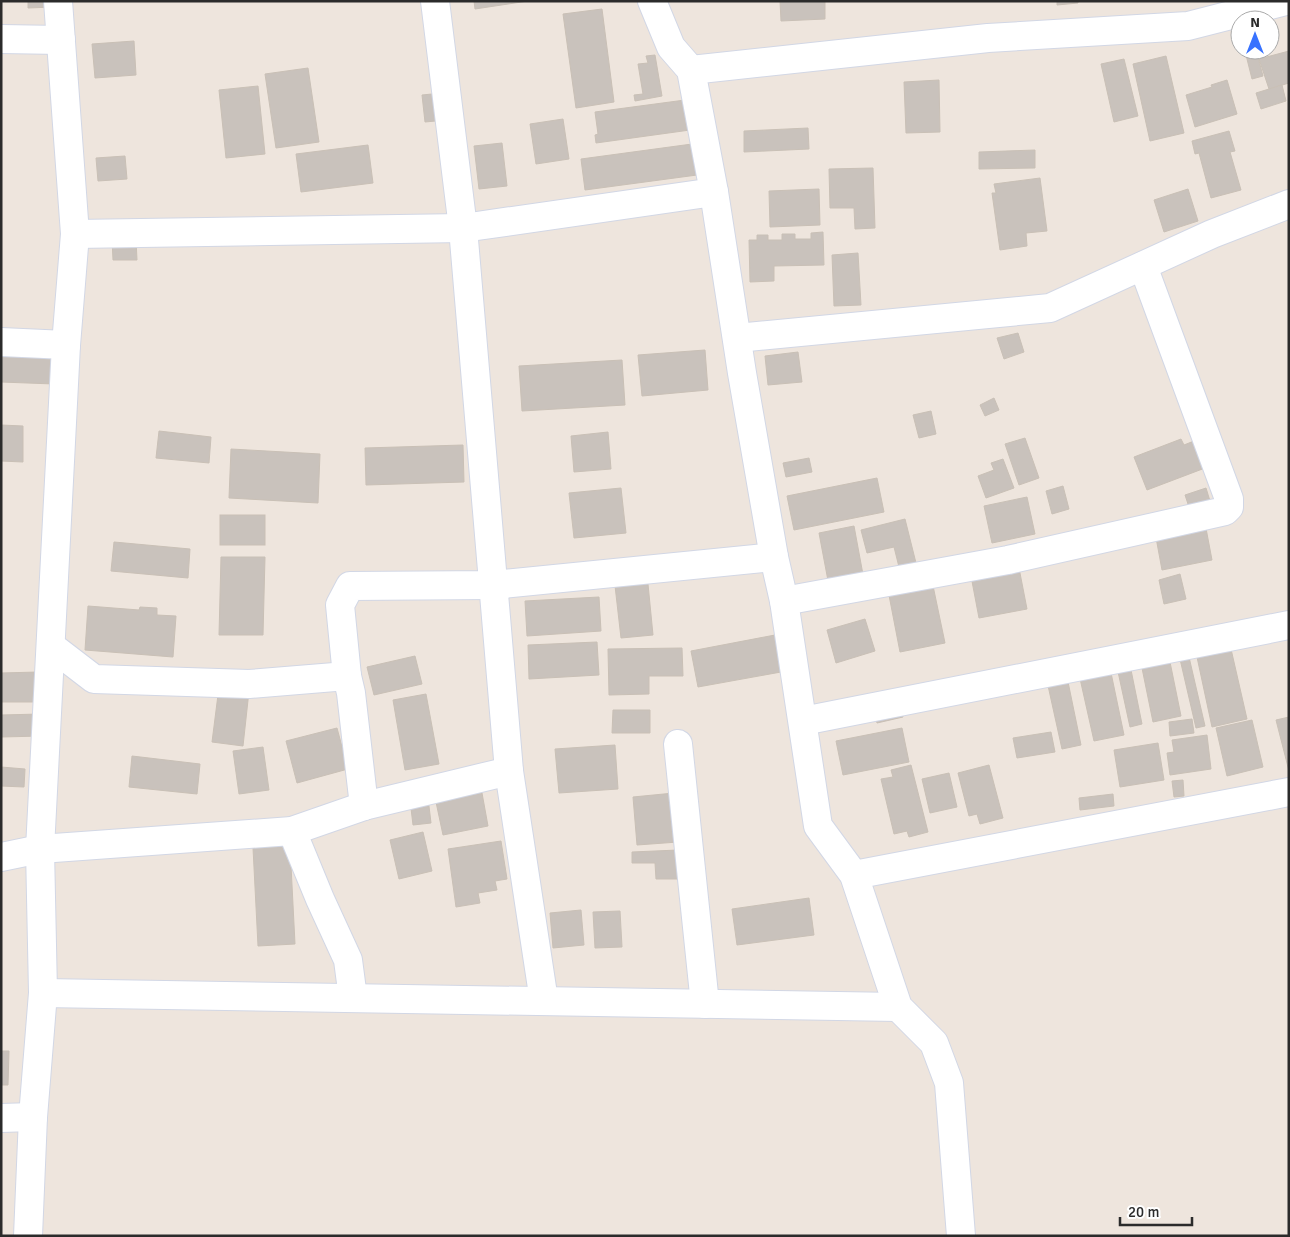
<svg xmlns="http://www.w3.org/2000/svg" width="1290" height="1237" viewBox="0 0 1290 1237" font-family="Signika,sans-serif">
<rect width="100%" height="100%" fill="#eee5dd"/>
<g fill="#c9c2bc" stroke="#c9c0b6">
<path d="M28 1H53V7L28 8Z"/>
<path d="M474 1H528L475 9Z"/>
<path d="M780 1H825V19L781 21Z"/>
<path d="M1057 1H1078V3L1057 5Z"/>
<path d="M602 9 614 102 576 108 563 14Z"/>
<path d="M134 41 136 75 95 78 92 44Z"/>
<path d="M1289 51V83L1269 89 1259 59Z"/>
<path d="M1257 53 1263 76 1252 79 1246 55Z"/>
<path d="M655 55 662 96 635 101 634 95 643 94 638 64 648 63 646 56Z"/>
<path d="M1166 56 1184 133 1150 141 1133 64Z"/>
<path d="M1124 59 1138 116 1114 122 1101 64Z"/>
<path d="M308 68 319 142 276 148 265 74Z"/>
<path d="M939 80 940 132 906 133 904 82Z"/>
<path d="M1227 80 1237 114 1195 127 1186 95 1212 87 1211 85Z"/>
<path d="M1282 85 1286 101 1261 109 1256 93Z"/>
<path d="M258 86 265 154 226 158 219 90Z"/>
<path d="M442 93 446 120 425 122 422 95Z"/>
<path d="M685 100 690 130 596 143 595 135 598 134 595 112Z"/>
<path d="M563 119 569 159 536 164 530 124Z"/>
<path d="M808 128 809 149 744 152V131Z"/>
<path d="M1229 131 1235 151 1230 152 1241 190 1211 198 1199 153 1195 154 1192 141Z"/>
<path d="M502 143 507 186 479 189 474 146Z"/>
<path d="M692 144 697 175 585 190 581 159Z"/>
<path d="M368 145 373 183 301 192 296 154Z"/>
<path d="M1035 150V168L979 169V152Z"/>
<path d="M125 156 127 179 98 181 96 158Z"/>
<path d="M873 168 875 228 855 229 854 208H830L829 169Z"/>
<path d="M1040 178 1047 231 1026 233 1027 246 1000 250 992 193H996L994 184Z"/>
<path d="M819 189 820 225 770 227 769 191Z"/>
<path d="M1188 189 1198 221 1164 232 1154 200Z"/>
<path d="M823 232 824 265 774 266V281L750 282 749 240H757V235H768V240H782V234H795V239H811V233Z"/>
<path d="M112 239H136L137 260H113Z"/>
<path d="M858 253 861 305 834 306 832 255Z"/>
<path d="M1018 333 1024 352 1004 359 997 338Z"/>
<path d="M1 350 55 351 54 384 1 382Z"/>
<path d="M705 350 708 390 642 396 638 355Z"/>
<path d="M798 352 802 382 768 385 765 356Z"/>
<path d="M622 360 625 405 522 411 519 366Z"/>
<path d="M994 398 999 410 985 416 980 405Z"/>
<path d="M931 411 936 434 919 438 913 415Z"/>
<path d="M1 425 23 426V462L1 461Z"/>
<path d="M159 431 211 437 209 463 156 458Z"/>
<path d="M608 432 611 469 574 472 571 436Z"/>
<path d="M1025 438 1039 478 1019 485 1005 444Z"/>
<path d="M1181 439 1184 445 1194 441 1205 468 1147 490 1134 457Z"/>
<path d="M463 445 464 482 366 485 365 448Z"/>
<path d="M231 449 320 454 318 503 229 498Z"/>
<path d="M809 458 812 472 786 477 783 463Z"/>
<path d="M1003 459 1014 488 986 498 978 476 994 470 991 463Z"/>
<path d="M877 478 884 512 794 530 787 496Z"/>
<path d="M1063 486 1069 509 1052 514 1046 491Z"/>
<path d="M621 488 626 533 574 538 569 493Z"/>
<path d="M1206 488 1210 501 1189 507 1185 495Z"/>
<path d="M1027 497 1035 534 992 543 984 506Z"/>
<rect x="220" y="515" width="45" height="30"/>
<path d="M905 519 917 567 900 571 894 547 867 553 861 530Z"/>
<path d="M1205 523 1212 560 1162 570 1155 532Z"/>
<path d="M854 526 864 580 829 586 819 533Z"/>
<path d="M114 542 190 549 188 578 111 571Z"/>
<path d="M221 557H265L263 635H219Z"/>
<path d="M1019 568 1027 609 979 618 971 576Z"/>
<path d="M647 574 653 635 621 638 614 577Z"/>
<path d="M1180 574 1186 599 1164 604 1159 580Z"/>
<path d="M932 581 945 643 900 652 888 590Z"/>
<path d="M599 597 601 631 527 636 525 601Z"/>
<path d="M88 606 139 610 140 607 157 608V615L176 616 173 657 85 650Z"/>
<path d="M865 619 875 651 836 663 827 630Z"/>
<path d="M775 635 781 672 698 687 691 651Z"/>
<path d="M597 642 599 675 529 679 528 645Z"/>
<path d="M682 648 683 676H649V694L609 695 608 649Z"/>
<path d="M1231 649 1247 719 1212 727 1197 657Z"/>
<path d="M415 656 422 684 374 695 367 667Z"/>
<path d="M1189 657 1205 726 1196 728 1180 659Z"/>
<path d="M1170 662 1181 716 1153 722 1142 668Z"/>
<path d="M1130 665 1142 724 1130 727 1117 667Z"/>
<path d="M1110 668 1124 735 1094 741 1079 674Z"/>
<path d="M38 672V702H1V673Z"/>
<path d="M1067 677 1081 745 1062 749 1047 681Z"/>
<path d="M219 687 249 691 243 746 212 742Z"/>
<path d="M426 694 439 764 405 770 393 700Z"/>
<path d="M900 704 903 717 877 723 874 710Z"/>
<path d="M613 710H650V733H612Z"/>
<path d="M40 714 41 736 1 737V715Z"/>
<path d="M1289 717V771L1276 720Z"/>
<path d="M1192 719 1194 733 1170 736 1169 722Z"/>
<path d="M1252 720 1263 767 1227 776 1216 728Z"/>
<path d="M337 728 348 769 297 783 286 741Z"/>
<path d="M902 728 909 762 843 775 836 741Z"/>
<path d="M1051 732 1055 752 1017 758 1013 738Z"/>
<path d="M1207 735 1211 769 1170 775 1167 753 1174 752 1172 740Z"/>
<path d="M1158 743 1164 780 1120 787 1114 750Z"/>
<path d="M615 745 618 789 559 793 555 749Z"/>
<path d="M263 747 269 790 239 794 233 751Z"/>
<path d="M132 756 200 764 197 794 129 787Z"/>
<path d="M911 765 928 832 909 837 907 831 894 834 881 779 893 777 891 770Z"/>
<path d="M989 765 1003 818 980 824 977 814 969 816 958 773Z"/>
<path d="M1 767 25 769 24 787 1 786Z"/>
<path d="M949 773 957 807 930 813 922 779Z"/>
<path d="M1183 780 1184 796 1174 797 1172 781Z"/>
<path d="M482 793 488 826 443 835 436 802Z"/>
<path d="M674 793 678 842 637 845 633 797Z"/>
<path d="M1113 794 1114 806 1080 810 1079 798Z"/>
<path d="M428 798 431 823 413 825 410 800Z"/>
<path d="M423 832 432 871 399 879 390 840Z"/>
<path d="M501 841 507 879 495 881 497 890 478 893 480 903 456 907 448 849Z"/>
<path d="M290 846 295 944 258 946 253 848Z"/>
<path d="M678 850 679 879H656L655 863H632V852Z"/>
<path d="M809 898 814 935 737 945 732 909Z"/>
<path d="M581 910 584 945 553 948 550 913Z"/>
<path d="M620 911 622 947 595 948 593 912Z"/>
<path d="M1 1051H9L8 1085H1Z"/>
</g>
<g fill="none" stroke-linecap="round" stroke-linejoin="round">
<defs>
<g id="minor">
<path d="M435 1 463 228 509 771 544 1001"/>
<path d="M652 1 671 47 691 70 714 192 742 373 774 557 784 601 818 826 854 875 898 1007 934 1043 949 1083 961 1236"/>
<path d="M1 39 61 40"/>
<path d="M691 70 988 38 1188 26 1286 1"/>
<path d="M75 234 463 228 714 192"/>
<path d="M737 338 1050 308 1212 234 1289 204"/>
<path d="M1 342 66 345"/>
<path d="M784 601 1008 560 1225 511 1229 507V499L1143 266"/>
<path d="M51 646 94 679 249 684 347 676"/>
<path d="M803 721 1289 625"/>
<path d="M678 744 705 1004"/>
<path d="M364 806 351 693 347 676 340 605 350 586 493 585 774 557"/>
<path d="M292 831 320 899 348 960 353 998"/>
<path d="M1 857 40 849 292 831 364 806 509 771"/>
<path d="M854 875 1289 792"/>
<path d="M43 993 898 1007"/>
<path d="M1 1118 33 1117"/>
<path d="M28 1236 33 1117 43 993 40 849 66 345 75 234 58 1"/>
</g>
</defs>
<use href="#minor" stroke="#d2d7e5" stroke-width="30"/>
<use href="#minor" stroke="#fff" stroke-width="28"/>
</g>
<rect width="1290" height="1237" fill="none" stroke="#2b2b2b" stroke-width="5"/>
<g transform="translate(1255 35)"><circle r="24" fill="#ffffff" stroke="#aaaaaa"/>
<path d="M0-4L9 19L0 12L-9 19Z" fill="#3872ff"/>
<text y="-8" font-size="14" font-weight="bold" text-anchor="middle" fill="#2b2b2b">N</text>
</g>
<path d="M1120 1217v8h72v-8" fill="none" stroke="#2b2b2b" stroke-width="2.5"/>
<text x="1128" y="1217" font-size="15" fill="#2b2b2b" stroke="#ffffff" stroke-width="4" paint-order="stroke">20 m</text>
</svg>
